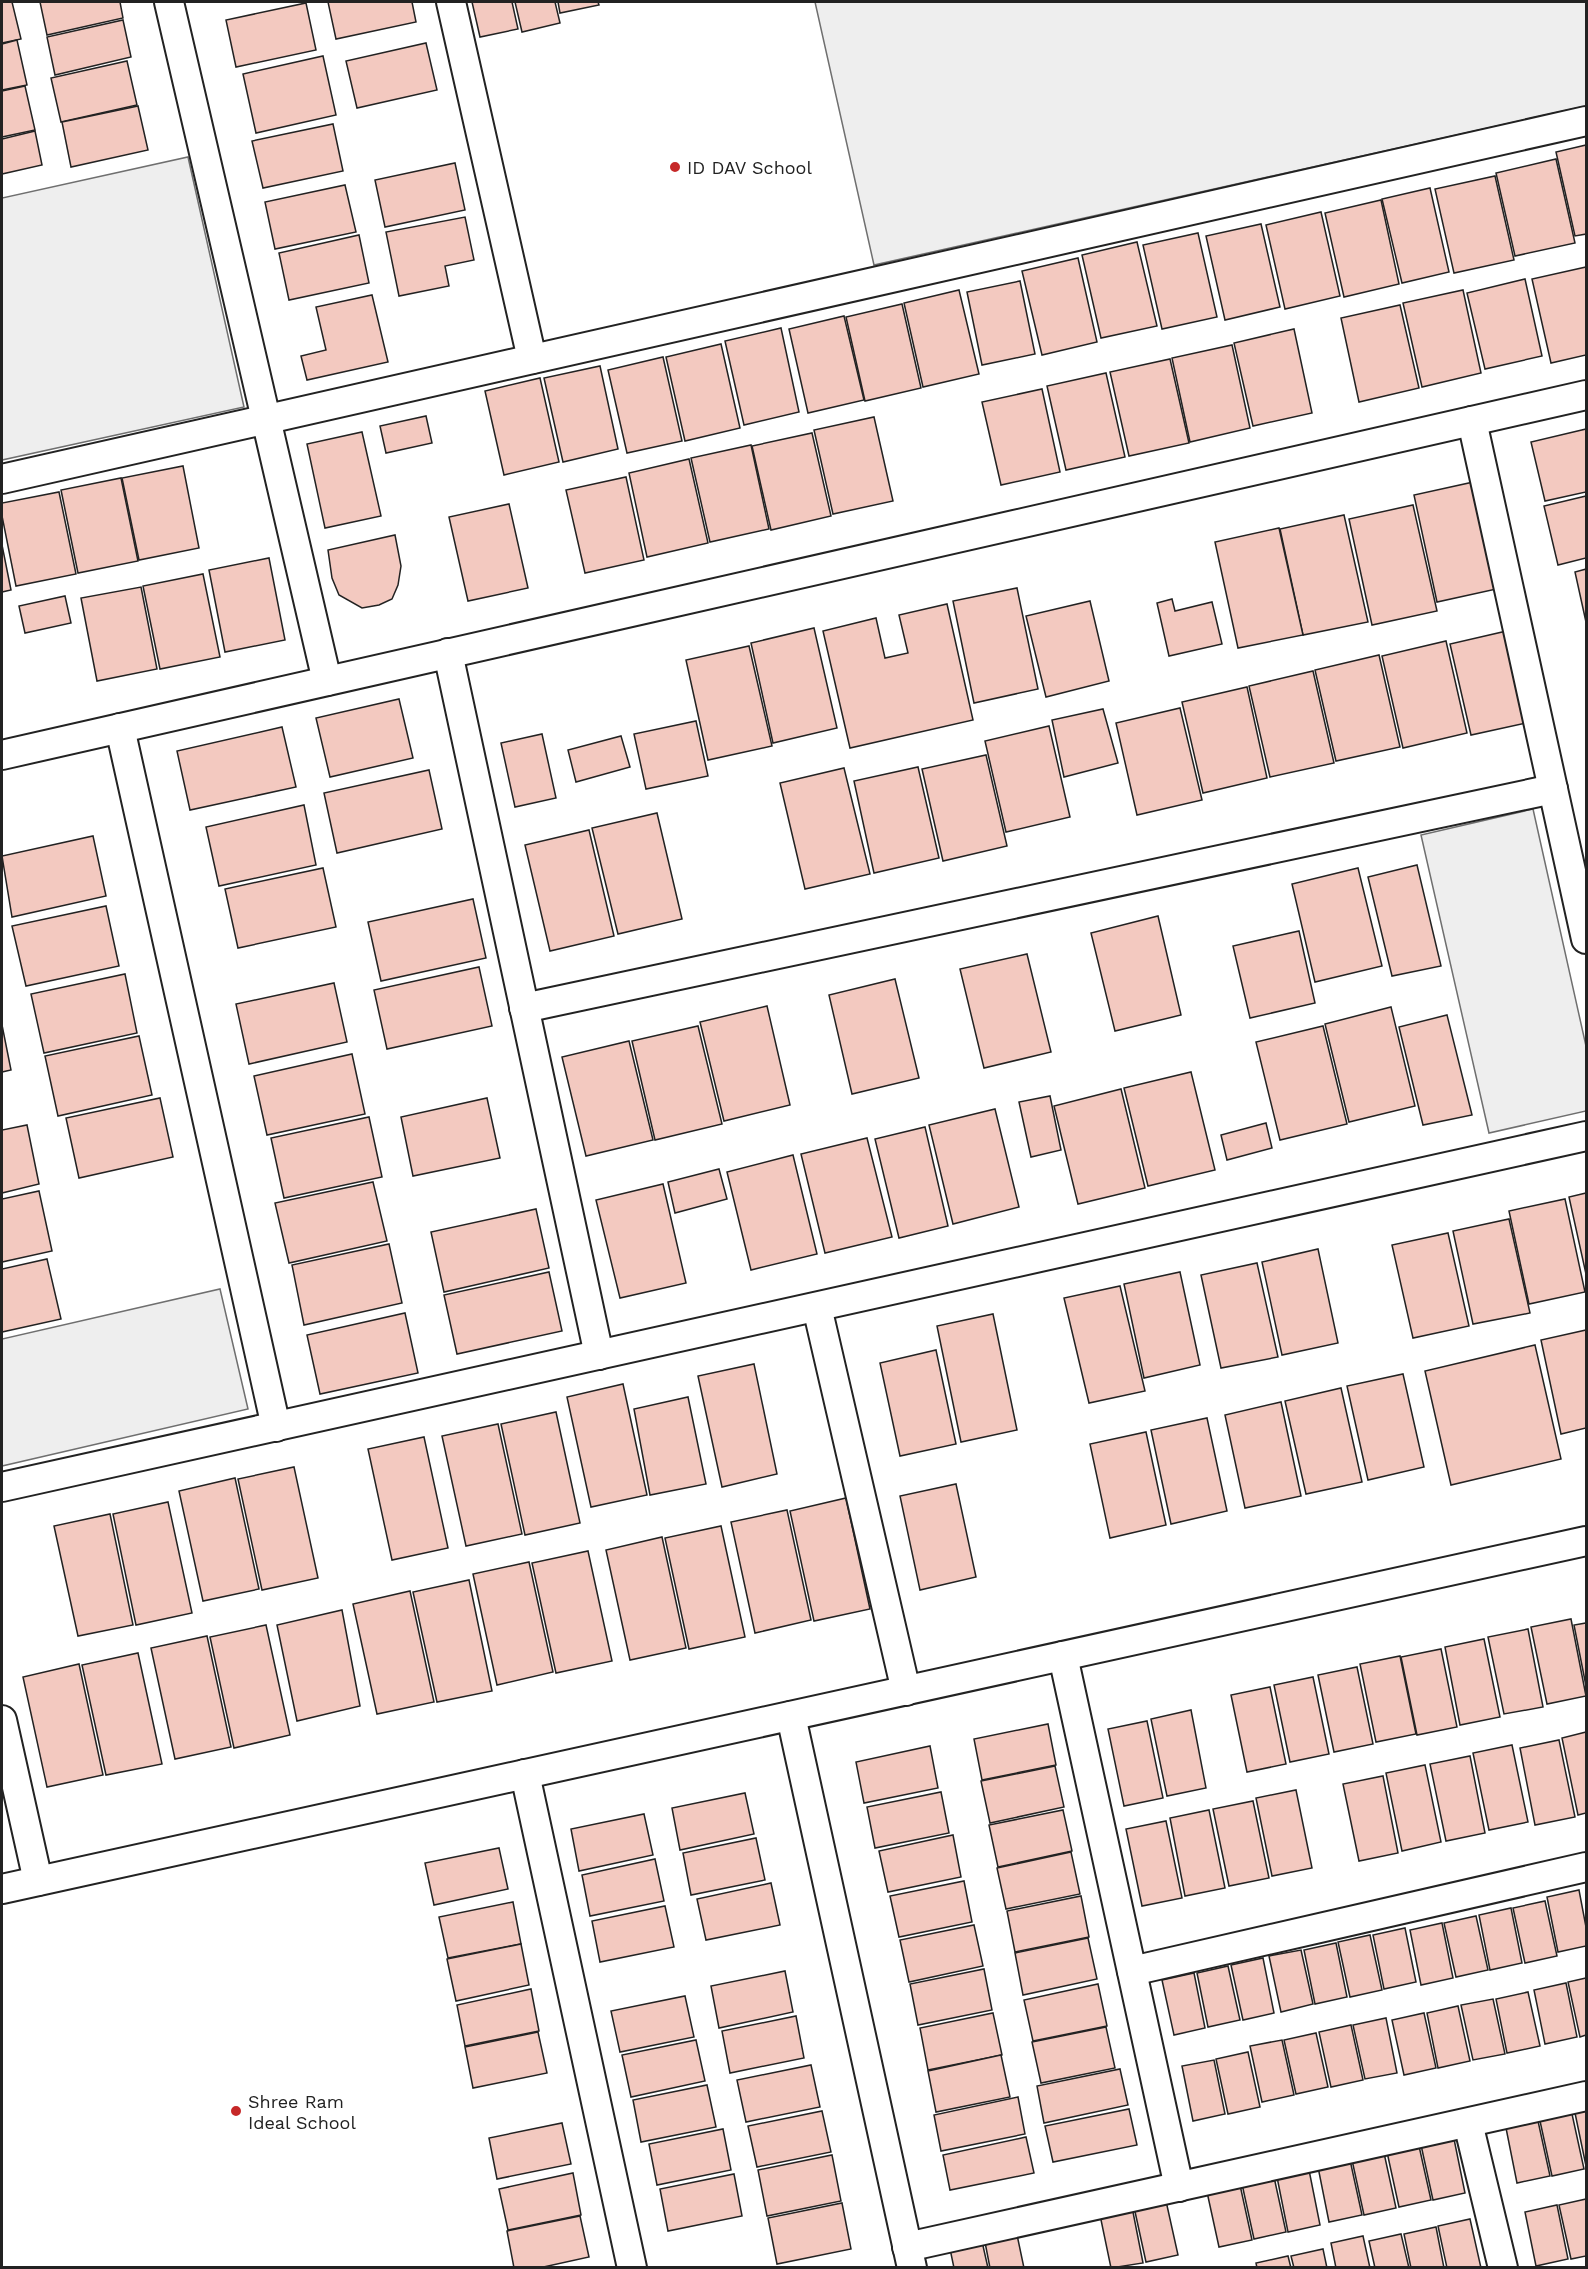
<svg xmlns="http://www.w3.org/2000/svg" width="1588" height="2269" viewBox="0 0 1588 2269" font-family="'Work Sans',sans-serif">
<rect width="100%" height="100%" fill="#fff"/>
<g fill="#eee" stroke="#6f6f6f" stroke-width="1.5">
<path d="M815 2H1586V106L874 265Z"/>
<path d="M188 157 244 407 2 460V198Z"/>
<path d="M1533 809 1586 1046V1111L1489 1133 1421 835Z"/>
<path d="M220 1289 248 1409 2 1466V1339Z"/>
</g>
<g fill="#f3c9c0" stroke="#222" stroke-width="1.5">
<path d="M2 2H12L21 39 2 43Z"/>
<path d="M40 2H120L123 18 47 35Z"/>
<path d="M328 2H412L416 22 336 39Z"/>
<path d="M472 2H512L518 29 480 37Z"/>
<path d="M515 2H555L560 23 522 32Z"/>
<path d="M558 2H598L599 5 560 13Z"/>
<path d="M306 3 316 50 236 67 226 20Z"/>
<path d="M123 20 131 57 55 75 47 37Z"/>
<path d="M17 40 27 85 2 90V44Z"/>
<path d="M426 43 437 90 357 108 346 61Z"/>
<path d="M323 56 336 115 256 133 243 74Z"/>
<path d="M127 61 137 105 61 122 51 78Z"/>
<path d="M25 86 35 130 2 137V91Z"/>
<path d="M138 106 148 150 71 167 62 122Z"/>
<path d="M333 124 343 171 263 188 252 141Z"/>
<path d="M35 131 42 165 2 174V139Z"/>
<path d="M1586 145V234L1575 236 1556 152Z"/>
<path d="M1556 159 1575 243 1515 256 1496 173Z"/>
<path d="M455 163 465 210 385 227 375 180Z"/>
<path d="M1495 176 1514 260 1454 273 1435 189Z"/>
<path d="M345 185 356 232 275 249 265 202Z"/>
<path d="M1430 188 1449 272 1402 283 1382 199Z"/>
<path d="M1381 200 1399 284 1344 297 1325 213Z"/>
<path d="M1321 212 1340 296 1285 309 1266 225Z"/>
<path d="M465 217 474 260 445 266 449 286 399 296 386 232Z"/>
<path d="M1261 224 1280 307 1225 320 1206 236Z"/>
<path d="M1198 233 1217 317 1162 329 1143 245Z"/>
<path d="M359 235 369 283 289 300 279 253Z"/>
<path d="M1137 242 1157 326 1101 338 1082 255Z"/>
<path d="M1078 258 1097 342 1042 355 1022 271Z"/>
<path d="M1586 267V355L1551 363 1532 279Z"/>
<path d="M1525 279 1542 356 1485 369 1467 293Z"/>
<path d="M1020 281 1035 354 982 365 967 292Z"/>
<path d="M959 290 979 374 923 387 904 303Z"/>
<path d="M1463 290 1481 373 1422 387 1403 303Z"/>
<path d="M372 295 388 362 307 380 301 356 326 350 316 307Z"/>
<path d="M902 304 921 388 865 401 846 317Z"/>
<path d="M1400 305 1419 388 1359 402 1341 318Z"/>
<path d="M844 316 864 400 808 413 789 329Z"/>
<path d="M781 328 799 412 744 425 725 341Z"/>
<path d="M1294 329 1312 413 1253 426 1234 343Z"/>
<path d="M721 344 740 428 685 441 666 357Z"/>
<path d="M1232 345 1250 428 1190 442 1172 358Z"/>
<path d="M663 357 682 441 627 453 608 370Z"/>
<path d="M1170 359 1189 443 1129 456 1110 372Z"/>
<path d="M600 366 618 449 563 462 544 378Z"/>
<path d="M1106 373 1125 457 1066 470 1047 386Z"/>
<path d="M540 378 559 462 504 475 485 391Z"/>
<path d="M1042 389 1060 472 1001 485 982 402Z"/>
<path d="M426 416 432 443 386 453 380 426Z"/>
<path d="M874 417 893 501 833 514 814 430Z"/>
<path d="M1586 429V492L1545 501 1531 442Z"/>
<path d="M362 432 381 516 325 528 307 444Z"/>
<path d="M812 433 831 516 771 530 752 446Z"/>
<path d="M751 445 769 529 710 542 691 458Z"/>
<path d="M689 459 708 543 647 557 629 473Z"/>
<path d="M183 466 199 548 139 560 122 478Z"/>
<path d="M626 477 644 560 585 573 566 490Z"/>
<path d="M121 478 138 561 78 573 61 490Z"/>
<path d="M1478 481 1501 588 1437 602 1414 495Z"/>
<path d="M59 492 76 574 16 586 2 516V503Z"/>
<path d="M1586 496V558L1558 565 1544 506Z"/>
<path d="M509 504 528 588 468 601 449 517Z"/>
<path d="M1413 505 1437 611 1372 625 1349 519Z"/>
<path d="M1344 515 1368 622 1303 635 1280 529Z"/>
<path d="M1279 528 1303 635 1238 648 1215 542Z"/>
<path d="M395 535 401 566 398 585 392 599 379 605 362 608 339 595 332 578 328 550Z"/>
<path d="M2 545 11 590 2 592Z"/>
<path d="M269 558 285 640 225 652 209 570Z"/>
<path d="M1586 569V622L1575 572Z"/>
<path d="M203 574 220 657 160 669 143 586Z"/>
<path d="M141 587 157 669 97 681 81 598Z"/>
<path d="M1017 588 1038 689 974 703 953 601Z"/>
<path d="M65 596 71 623 25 633 19 606Z"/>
<path d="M1172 599 1175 611 1212 602 1222 644 1169 656 1157 603Z"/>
<path d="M1090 601 1109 681 1046 697 1026 616Z"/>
<path d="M947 604 973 720 850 748 823 631 876 618 885 658 908 653 899 615Z"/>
<path d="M814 628 837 728 773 743 751 643Z"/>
<path d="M1511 630 1531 722 1471 735 1450 644Z"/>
<path d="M1446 641 1467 733 1403 748 1382 656Z"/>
<path d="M749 646 772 746 708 760 686 660Z"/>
<path d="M1379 655 1400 747 1336 761 1315 670Z"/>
<path d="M1313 671 1334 763 1270 777 1249 686Z"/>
<path d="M1247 687 1267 778 1203 793 1182 702Z"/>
<path d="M399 699 413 758 330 777 316 718Z"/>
<path d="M1180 708 1202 800 1137 815 1116 723Z"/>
<path d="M1103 709 1118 763 1064 777 1052 720Z"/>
<path d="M696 721 708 776 646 789 634 734Z"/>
<path d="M1049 726 1070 817 1006 832 985 741Z"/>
<path d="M282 727 296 787 190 810 177 751Z"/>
<path d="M542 734 556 798 515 807 501 743Z"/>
<path d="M621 736 630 767 576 782 568 750Z"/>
<path d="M986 755 1007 846 943 861 922 769Z"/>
<path d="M918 767 939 858 874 873 854 781Z"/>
<path d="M844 768 870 874 805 889 780 783Z"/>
<path d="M429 770 442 829 337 853 324 793Z"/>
<path d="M304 805 316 865 219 886 206 827Z"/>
<path d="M657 813 682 919 618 934 592 828Z"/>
<path d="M589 830 614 936 550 951 525 845Z"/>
<path d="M93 836 106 896 12 917 2 856Z"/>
<path d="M1417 865 1441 966 1392 976 1368 877Z"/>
<path d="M323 868 336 927 238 948 225 889Z"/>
<path d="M1358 868 1382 966 1315 982 1292 884Z"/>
<path d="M473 899 486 958 381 981 368 922Z"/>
<path d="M106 906 119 966 26 986 12 926Z"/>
<path d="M1158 916 1181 1015 1115 1031 1091 933Z"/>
<path d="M1299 931 1315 1003 1250 1018 1233 946Z"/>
<path d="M1027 954 1051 1052 984 1068 960 969Z"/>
<path d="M479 967 492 1026 387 1049 374 990Z"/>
<path d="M125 974 137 1033 44 1053 31 994Z"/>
<path d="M895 979 919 1078 852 1094 829 995Z"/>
<path d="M334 983 347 1042 249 1064 236 1004Z"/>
<path d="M767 1006 790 1105 724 1121 700 1022Z"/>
<path d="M1391 1007 1415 1106 1349 1122 1325 1024Z"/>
<path d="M1447 1015 1472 1115 1423 1125 1399 1027Z"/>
<path d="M2 1025 11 1070 2 1072Z"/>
<path d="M698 1026 722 1124 655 1140 632 1041Z"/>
<path d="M1323 1026 1347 1124 1280 1140 1256 1042Z"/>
<path d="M139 1036 152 1095 58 1116 45 1056Z"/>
<path d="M629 1041 653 1140 586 1156 562 1057Z"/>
<path d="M352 1054 365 1114 267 1135 254 1076Z"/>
<path d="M1191 1072 1215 1170 1148 1186 1124 1088Z"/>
<path d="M1121 1089 1145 1188 1078 1204 1054 1106Z"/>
<path d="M1050 1096 1061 1150 1031 1157 1019 1102Z"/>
<path d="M160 1098 173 1157 79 1178 66 1118Z"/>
<path d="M487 1098 500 1158 413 1176 401 1117Z"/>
<path d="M995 1109 1019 1207 953 1224 929 1125Z"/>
<path d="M369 1117 382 1177 284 1198 271 1138Z"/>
<path d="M1266 1123 1272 1148 1227 1160 1221 1135Z"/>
<path d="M27 1125 39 1184 2 1193V1130Z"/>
<path d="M925 1127 948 1226 899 1238 875 1139Z"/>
<path d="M867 1138 892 1237 825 1253 801 1154Z"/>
<path d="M793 1155 817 1254 751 1270 727 1172Z"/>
<path d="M719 1169 727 1199 675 1213 668 1182Z"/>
<path d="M373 1182 387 1241 289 1263 275 1203Z"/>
<path d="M663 1184 686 1283 620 1298 596 1200Z"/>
<path d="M39 1191 52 1251 2 1262V1199Z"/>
<path d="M1586 1193V1274L1569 1197Z"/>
<path d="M1565 1199 1585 1292 1529 1304 1509 1211Z"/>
<path d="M536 1209 549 1268 444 1292 431 1232Z"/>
<path d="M1509 1219 1530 1313 1473 1324 1453 1231Z"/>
<path d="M1448 1233 1469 1326 1413 1338 1392 1245Z"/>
<path d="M389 1244 402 1303 304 1325 292 1265Z"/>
<path d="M1318 1249 1338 1343 1282 1355 1262 1262Z"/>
<path d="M47 1259 61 1319 2 1332V1269Z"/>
<path d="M1257 1263 1278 1357 1221 1368 1201 1275Z"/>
<path d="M549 1272 562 1331 457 1354 444 1295Z"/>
<path d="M1180 1272 1200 1365 1144 1378 1124 1284Z"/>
<path d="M1120 1286 1145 1391 1089 1403 1064 1298Z"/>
<path d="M405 1313 418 1373 320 1394 307 1335Z"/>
<path d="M993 1314 1017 1430 961 1442 937 1326Z"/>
<path d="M1586 1330V1428L1561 1434 1541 1340Z"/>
<path d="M1535 1345 1561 1459 1451 1485 1425 1371Z"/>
<path d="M936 1350 956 1444 900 1456 880 1363Z"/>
<path d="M754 1364 777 1474 722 1487 698 1376Z"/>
<path d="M1403 1374 1424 1467 1368 1480 1347 1386Z"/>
<path d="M623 1384 647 1495 591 1507 567 1397Z"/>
<path d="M1341 1388 1362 1482 1306 1494 1285 1401Z"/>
<path d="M688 1397 706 1484 650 1495 634 1409Z"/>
<path d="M1281 1402 1301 1496 1245 1508 1225 1415Z"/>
<path d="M556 1412 580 1523 525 1535 501 1424Z"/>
<path d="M1207 1418 1227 1511 1171 1524 1151 1430Z"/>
<path d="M498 1424 522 1534 466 1546 442 1436Z"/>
<path d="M1146 1432 1166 1525 1110 1538 1090 1444Z"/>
<path d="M424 1437 448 1548 392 1560 368 1449Z"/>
<path d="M294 1467 318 1578 262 1590 238 1479Z"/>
<path d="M235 1478 259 1589 203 1601 179 1491Z"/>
<path d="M956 1484 976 1577 920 1590 900 1496Z"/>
<path d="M846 1498 870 1609 814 1621 790 1511Z"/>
<path d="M168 1502 192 1613 136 1625 113 1514Z"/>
<path d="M787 1510 811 1620 755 1633 731 1522Z"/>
<path d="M110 1514 133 1625 78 1636 54 1526Z"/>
<path d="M721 1526 745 1637 689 1649 665 1538Z"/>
<path d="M662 1537 686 1648 630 1660 606 1550Z"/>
<path d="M588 1551 612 1661 556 1673 532 1563Z"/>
<path d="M529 1562 553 1672 497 1685 473 1574Z"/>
<path d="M469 1580 492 1691 437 1702 413 1592Z"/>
<path d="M410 1591 434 1702 377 1714 353 1604Z"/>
<path d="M342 1610 360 1706 297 1721 277 1625Z"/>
<path d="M1571 1619 1586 1696 1547 1704 1531 1627Z"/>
<path d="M1586 1623V1686L1574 1625Z"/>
<path d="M266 1625 290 1735 234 1748 210 1637Z"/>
<path d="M1528 1629 1543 1707 1504 1714 1488 1637Z"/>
<path d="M207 1636 231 1747 175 1759 151 1648Z"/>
<path d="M1484 1639 1500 1717 1460 1725 1445 1647Z"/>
<path d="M1441 1649 1457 1727 1417 1735 1401 1657Z"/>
<path d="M138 1653 162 1764 106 1775 82 1665Z"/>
<path d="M1400 1656 1416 1734 1376 1742 1360 1664Z"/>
<path d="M79 1664 103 1775 47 1787 23 1677Z"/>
<path d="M1357 1667 1373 1744 1334 1752 1318 1675Z"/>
<path d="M1313 1677 1329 1754 1290 1762 1274 1685Z"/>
<path d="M1270 1687 1286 1764 1247 1772 1231 1695Z"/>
<path d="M1191 1710 1206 1788 1167 1796 1151 1719Z"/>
<path d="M1147 1721 1163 1798 1124 1806 1108 1729Z"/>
<path d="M1048 1724 1056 1765 982 1780 974 1739Z"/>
<path d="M1586 1732V1813L1578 1815 1562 1738Z"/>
<path d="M1559 1740 1575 1817 1535 1825 1520 1748Z"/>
<path d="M1512 1745 1528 1822 1489 1830 1473 1753Z"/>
<path d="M930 1746 938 1788 864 1803 856 1762Z"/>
<path d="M1470 1756 1485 1833 1446 1841 1430 1764Z"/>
<path d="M1425 1765 1441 1842 1402 1851 1386 1773Z"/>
<path d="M1055 1766 1064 1807 990 1823 981 1781Z"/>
<path d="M1383 1776 1398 1853 1359 1861 1343 1784Z"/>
<path d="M1296 1790 1312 1868 1272 1876 1256 1798Z"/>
<path d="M941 1792 949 1833 875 1848 867 1807Z"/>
<path d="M745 1793 754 1834 680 1850 672 1808Z"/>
<path d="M1253 1801 1269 1878 1229 1886 1213 1809Z"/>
<path d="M1063 1810 1072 1851 998 1867 989 1825Z"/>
<path d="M1209 1810 1225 1888 1185 1896 1170 1818Z"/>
<path d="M644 1814 653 1855 579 1871 571 1829Z"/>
<path d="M1166 1821 1182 1898 1142 1906 1126 1829Z"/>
<path d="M953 1835 961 1877 888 1892 879 1851Z"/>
<path d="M756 1838 765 1880 691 1895 683 1853Z"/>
<path d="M499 1848 508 1889 434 1905 425 1863Z"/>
<path d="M1071 1852 1080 1894 1006 1909 997 1868Z"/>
<path d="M655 1859 664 1901 590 1916 582 1875Z"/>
<path d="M964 1881 972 1922 899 1937 890 1896Z"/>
<path d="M771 1883 780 1925 706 1940 697 1899Z"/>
<path d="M1579 1890 1586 1927V1946L1558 1952 1547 1897Z"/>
<path d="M1081 1896 1089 1937 1015 1952 1007 1911Z"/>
<path d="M1545 1901 1557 1956 1525 1963 1513 1908Z"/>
<path d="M513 1902 521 1944 448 1958 439 1917Z"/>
<path d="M665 1906 674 1947 600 1962 592 1921Z"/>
<path d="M1511 1908 1522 1963 1490 1970 1479 1915Z"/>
<path d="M1476 1916 1488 1970 1456 1977 1444 1923Z"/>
<path d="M1442 1923 1453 1978 1421 1985 1410 1930Z"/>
<path d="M974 1925 983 1966 909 1982 900 1940Z"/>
<path d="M1405 1928 1416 1982 1384 1989 1373 1935Z"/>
<path d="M1370 1935 1382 1990 1350 1997 1338 1942Z"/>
<path d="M1088 1938 1097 1979 1023 1995 1015 1953Z"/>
<path d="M1336 1943 1347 1997 1315 2004 1304 1950Z"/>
<path d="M521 1944 529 1985 456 2001 447 1959Z"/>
<path d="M1301 1950 1313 2004 1281 2012 1269 1956Z"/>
<path d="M1263 1958 1274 2013 1243 2020 1231 1965Z"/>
<path d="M1228 1966 1240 2020 1208 2027 1197 1973Z"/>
<path d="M984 1969 992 2010 918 2025 910 1984Z"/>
<path d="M785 1971 793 2012 719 2028 711 1986Z"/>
<path d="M1194 1973 1205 2028 1174 2035 1162 1980Z"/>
<path d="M1586 1978V2035L1580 2037 1568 1982Z"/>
<path d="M1566 1983 1577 2037 1545 2044 1534 1990Z"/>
<path d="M1098 1984 1107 2026 1033 2041 1024 2000Z"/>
<path d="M531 1989 539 2031 465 2046 457 2005Z"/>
<path d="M1528 1992 1540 2046 1507 2053 1496 1999Z"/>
<path d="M685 1996 694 2037 620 2052 611 2011Z"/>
<path d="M1493 1999 1505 2054 1473 2060 1461 2005Z"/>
<path d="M1458 2006 1470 2061 1438 2068 1427 2013Z"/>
<path d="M993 2013 1002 2055 928 2070 920 2028Z"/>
<path d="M1424 2013 1436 2068 1404 2075 1392 2020Z"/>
<path d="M796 2016 804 2058 730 2073 722 2031Z"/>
<path d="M1386 2018 1397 2073 1365 2079 1353 2025Z"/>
<path d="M1351 2025 1363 2080 1331 2087 1319 2032Z"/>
<path d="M1106 2027 1115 2068 1041 2083 1032 2042Z"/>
<path d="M538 2032 547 2073 473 2088 465 2047Z"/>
<path d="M1316 2033 1328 2087 1296 2094 1284 2040Z"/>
<path d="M696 2040 705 2081 631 2097 622 2055Z"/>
<path d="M1282 2040 1294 2095 1262 2102 1250 2046Z"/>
<path d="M1248 2052 1260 2107 1228 2114 1216 2059Z"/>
<path d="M1001 2055 1010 2097 936 2112 928 2071Z"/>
<path d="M1214 2060 1225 2114 1193 2121 1182 2066Z"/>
<path d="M811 2065 820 2107 746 2122 737 2080Z"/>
<path d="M1120 2069 1128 2105 1044 2123 1037 2086Z"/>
<path d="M707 2085 716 2127 641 2142 633 2100Z"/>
<path d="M1018 2097 1025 2134 941 2151 934 2115Z"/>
<path d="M1129 2109 1137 2145 1053 2162 1045 2126Z"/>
<path d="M822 2111 831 2152 757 2167 748 2126Z"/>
<path d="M1586 2111V2166L1575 2113Z"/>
<path d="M1572 2114 1584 2169 1552 2176 1540 2121Z"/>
<path d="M1538 2121 1550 2176 1517 2183 1506 2128Z"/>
<path d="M562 2123 571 2164 497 2179 489 2138Z"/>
<path d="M723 2129 731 2170 657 2185 649 2144Z"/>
<path d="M1026 2137 1034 2173 950 2190 943 2155Z"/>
<path d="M1454 2139 1465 2193 1433 2200 1421 2145Z"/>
<path d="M1419 2146 1431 2200 1399 2207 1387 2152Z"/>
<path d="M1384 2153 1396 2208 1364 2215 1352 2160Z"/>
<path d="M832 2155 841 2201 767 2216 758 2170Z"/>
<path d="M1350 2160 1362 2215 1329 2222 1318 2167Z"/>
<path d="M1309 2170 1320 2225 1288 2232 1277 2177Z"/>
<path d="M573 2173 581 2215 508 2230 499 2189Z"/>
<path d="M734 2174 742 2216 668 2231 660 2189Z"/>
<path d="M1274 2177 1286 2232 1254 2239 1242 2184Z"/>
<path d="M1240 2185 1252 2240 1219 2247 1207 2192Z"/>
<path d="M1586 2199V2256L1571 2259 1559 2205Z"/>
<path d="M1166 2201 1178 2255 1146 2262 1134 2207Z"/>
<path d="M842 2203 851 2249 777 2264 768 2218Z"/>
<path d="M1557 2205 1568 2259 1536 2266 1525 2212Z"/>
<path d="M1132 2207 1143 2263 1111 2268 1100 2215Z"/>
<path d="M580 2216 589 2257 539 2268H514L507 2231Z"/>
<path d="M1470 2219 1481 2268H1447L1438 2226Z"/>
<path d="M1436 2227 1444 2268H1411L1404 2234Z"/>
<path d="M1016 2230 1024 2268H990L984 2237Z"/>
<path d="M1401 2234 1409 2268H1375L1369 2241Z"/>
<path d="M1363 2236 1370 2268H1336L1331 2243Z"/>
<path d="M981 2237 988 2268H954L949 2244Z"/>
<path d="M1323 2249 1327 2268H1294L1291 2256Z"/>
<path d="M1288 2256 1291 2268H1257L1256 2263Z"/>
</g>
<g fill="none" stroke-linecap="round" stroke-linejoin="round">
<defs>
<g id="street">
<path d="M169 2 327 681"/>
<path d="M451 2 532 359"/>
<path d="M1472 421 1586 939"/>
<path d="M2 479 1586 121"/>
<path d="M448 653 599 1355"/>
<path d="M120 728 276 1427"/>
<path d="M2 755 1586 395"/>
<path d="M524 1008 1553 789"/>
<path d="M817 1307 906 1691"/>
<path d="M2 1487 1586 1136"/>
<path d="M1063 1656 1179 2187"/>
<path d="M791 1716 912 2268"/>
<path d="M2 1720 38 1881"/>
<path d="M525 1774 632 2268"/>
<path d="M2 1889 1586 1541"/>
<path d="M1132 1971 1586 1867"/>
<path d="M1468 2123 1503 2268"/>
<path d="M907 2247 1586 2096"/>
</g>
</defs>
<use href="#street" stroke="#222" stroke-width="32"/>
<use href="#street" stroke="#fff" stroke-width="28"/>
</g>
<g fill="#c62828" stroke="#fff" stroke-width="2">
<circle cx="675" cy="167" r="6"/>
<circle cx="236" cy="2111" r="6"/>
</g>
<g text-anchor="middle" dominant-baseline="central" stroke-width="4.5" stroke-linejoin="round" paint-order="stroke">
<g font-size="18" fill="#222" stroke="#fff" text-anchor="start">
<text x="687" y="167">ID DAV School</text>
<text x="248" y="2101">Shree Ram<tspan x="248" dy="21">Ideal School</tspan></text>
</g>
</g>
<rect width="1588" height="2269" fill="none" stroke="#222222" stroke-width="6"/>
</svg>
